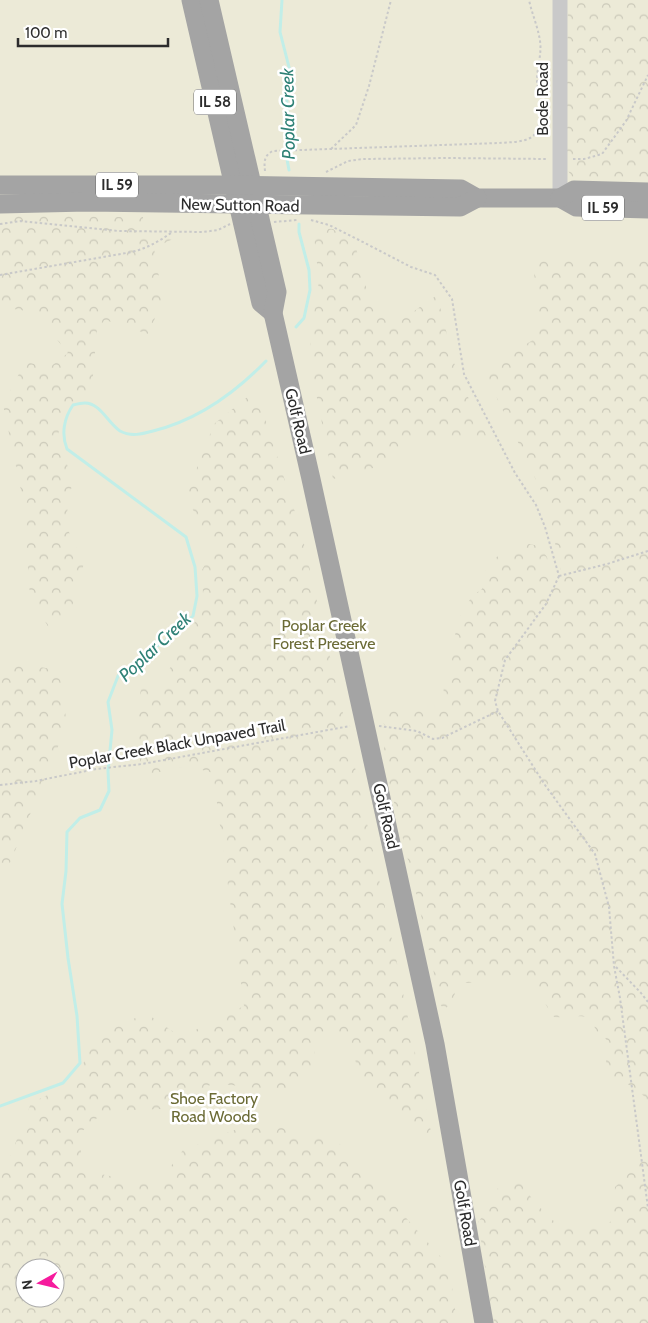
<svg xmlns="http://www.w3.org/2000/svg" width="648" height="1323" viewBox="0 0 648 1323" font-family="Cabin,sans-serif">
<defs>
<pattern id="forest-crowns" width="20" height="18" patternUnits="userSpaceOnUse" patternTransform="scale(1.25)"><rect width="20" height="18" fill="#ecead7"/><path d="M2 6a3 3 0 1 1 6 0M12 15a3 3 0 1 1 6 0" fill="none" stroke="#cbc9b9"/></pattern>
</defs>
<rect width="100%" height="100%" fill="#fff"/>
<path fill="#ecead7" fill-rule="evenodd" d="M0 0H648V1323H0ZM25 1268H55V1298H25Z"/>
<g fill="url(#forest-crowns)" fill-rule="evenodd">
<path d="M568 0H648V184L576 182 568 171 566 147Z"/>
<path d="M36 210 100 217H143V236L175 238 154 248 163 300 148 334 105 320 97 329 92 387 78 398 62 414 58 436 65 456 72 484 65 524 84 563 71 612 49 628 30 596 23 500 3 405 25 362 50 367 68 353 34 312 0 307V215Z"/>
<path d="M313 228 333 229 356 248 371 306 393 326 437 295 457 374 490 443 419 436 384 465 333 479 315 388 310 339 319 281Z"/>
<path d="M533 258 648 260V1107L644 1096 625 1082 617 1084 607 1077 606 1060 610 1046 604 1036H599L590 1018C580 1014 566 1018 554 1017L534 987 522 975H511L490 981 465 983 456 990 452 1002 446 1008 441 1006C425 930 407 854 388 778 386 770 384 760 384 752 384 740 393 734 383 723L382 717C395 707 396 711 411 711 415 711 419 709 424 708L429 715 434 717C448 706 442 699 444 686 445 681 450 678 451 673 452 669 451 665 452 661 454 635 458 604 482 589L487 565 499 555 529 544 539 546 547 557 550 572 563 580 546 501 484 371 539 336Z"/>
<path d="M256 390 301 531 350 744 397 963 434 1147 360 1082 350 1035 317 1036 311 1074 281 1091 214 1083 163 1109 105 1111 80 1133 82 1170 156 1186 183 1150 258 1121 340 1144 449 1266 457 1323H0V1178L5 1170 31 1103 74 1082 97 1036 146 1013 181 1037 244 1006 213 773 188 766 141 776 137 711 142 684 156 694 195 622 203 595 202 570 213 549 186 496 214 424ZM25 1268H55V1298H25Z"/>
<path d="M0 661 59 670 67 725 0 887Z"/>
<path d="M648 1151V1323H494L478 1222 486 1212 500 1184 513 1179 523 1184 532 1199 550 1218 559 1225 579 1229 606 1226 612 1220 615 1187 630 1172Z"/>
</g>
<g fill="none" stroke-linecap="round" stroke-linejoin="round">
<g stroke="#c1eee8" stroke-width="3">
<path d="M282 0 280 32 290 71 286 92 288 114 286 154 289 170"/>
<path d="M296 327 304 318 310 290 309 270 299 232V224"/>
<path d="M0 1106 63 1083 80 1063 77 1016 68 958 62 904 66 871 67 832 80 818 100 810 109 791 108 771 112 730 108 702 118 676 141 657 169 638 193 616 197 596 195 567 186 537 67 449C61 434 64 418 73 405 77 404 81 403 85 403 100 403 108 423 120 431 131 437 142 434 153 431 198 420 234 394 266 361"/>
</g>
<g stroke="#c9c9c9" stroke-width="2" stroke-dasharray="2.5 2.5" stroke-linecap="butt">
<path d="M331 149 356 125 369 86 391 0"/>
<path d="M573 159H584L602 154 626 121 648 75"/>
<path d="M265 171C264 162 264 155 273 151L499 143C509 142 524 143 533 136 540 131 541 111 540 103 540 95 537 88 537 80 537 67 542 54 540 41 538 27 532 14 529 0"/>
<path d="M326 172 348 161 363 159 448 158 548 159"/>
<path d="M311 220 329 225 359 240 411 267 435 275 452 299 464 374 515 473 536 505 545 527 559 576"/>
<path d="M274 222 297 220"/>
<path d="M0 224 21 221 118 231 203 232 218 230 230 224"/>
<path d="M0 275 132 252C147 248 158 242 171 233"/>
<path d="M559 576 546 604 505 660 495 701 498 711 545 785 595 854 609 907 614 966 620 998 648 1208"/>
<path d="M559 576 607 564 648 551"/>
<path d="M379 726 417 731 433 739 442 738 498 711"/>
<path d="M0 785 36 781 96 769 142 764 350 726"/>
<path d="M616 967 641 993 648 1002"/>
</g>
<path stroke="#c9c9c9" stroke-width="15" d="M560 0V198"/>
<g stroke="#a4a4a4" stroke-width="19">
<path d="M191 0 261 303 273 313"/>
<path d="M209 0 277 292 273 313 311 479 435 1044 484 1323"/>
<path d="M0 185H219L461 189 477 198H560L576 207 648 209"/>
<path d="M560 198 574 190 648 192"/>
<path d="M0 204 87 202 460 207 477 198"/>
</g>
</g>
<g text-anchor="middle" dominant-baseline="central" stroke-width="5" stroke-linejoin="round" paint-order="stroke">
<g fill="#fff" stroke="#6b6b6b" stroke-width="1">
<rect x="194" y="89.5" width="42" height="25" rx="4"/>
<rect x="96" y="172.5" width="42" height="25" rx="4"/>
<rect x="582" y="195.5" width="42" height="25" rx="4"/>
</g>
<g font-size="15" font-weight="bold" fill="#2c2c2c">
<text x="215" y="102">IL 58</text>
<text x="117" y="185">IL 59</text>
<text x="603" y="208">IL 59</text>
</g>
<g font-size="16" fill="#2c2c2c" stroke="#fff">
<text transform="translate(542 99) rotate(-90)">Bode Road</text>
<text transform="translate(240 205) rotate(1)">New Sutton Road</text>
<text transform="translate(298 421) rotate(77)">Golf Road</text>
<text transform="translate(177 744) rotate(-10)">Poplar Creek Black Unpaved Trail</text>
<text transform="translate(386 816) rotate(77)">Golf Road</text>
<text transform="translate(465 1213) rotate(80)">Golf Road</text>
</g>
<g font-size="16" fill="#6b6b36" stroke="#fff">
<text x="324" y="625">Poplar Creek<tspan x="324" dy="18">Forest Preserve</tspan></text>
<text x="214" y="1098">Shoe Factory<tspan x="214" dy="18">Road Woods</tspan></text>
</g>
<g font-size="18" font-style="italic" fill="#2e8176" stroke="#fff">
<text transform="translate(288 114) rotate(-91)">Poplar Creek</text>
<text transform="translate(155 647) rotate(-43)">Poplar Creek</text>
</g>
</g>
<g transform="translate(40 1283) rotate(262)"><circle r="24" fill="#ffffff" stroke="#ababab"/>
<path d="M0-4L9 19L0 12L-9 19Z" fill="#f61b9d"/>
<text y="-8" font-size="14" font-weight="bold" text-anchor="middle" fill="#2c2c2c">N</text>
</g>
<path d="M18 38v8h150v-8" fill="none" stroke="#2c2c2c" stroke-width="2.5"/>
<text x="25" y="38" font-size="15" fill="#2c2c2c" stroke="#ffffff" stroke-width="4" paint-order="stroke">100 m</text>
</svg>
